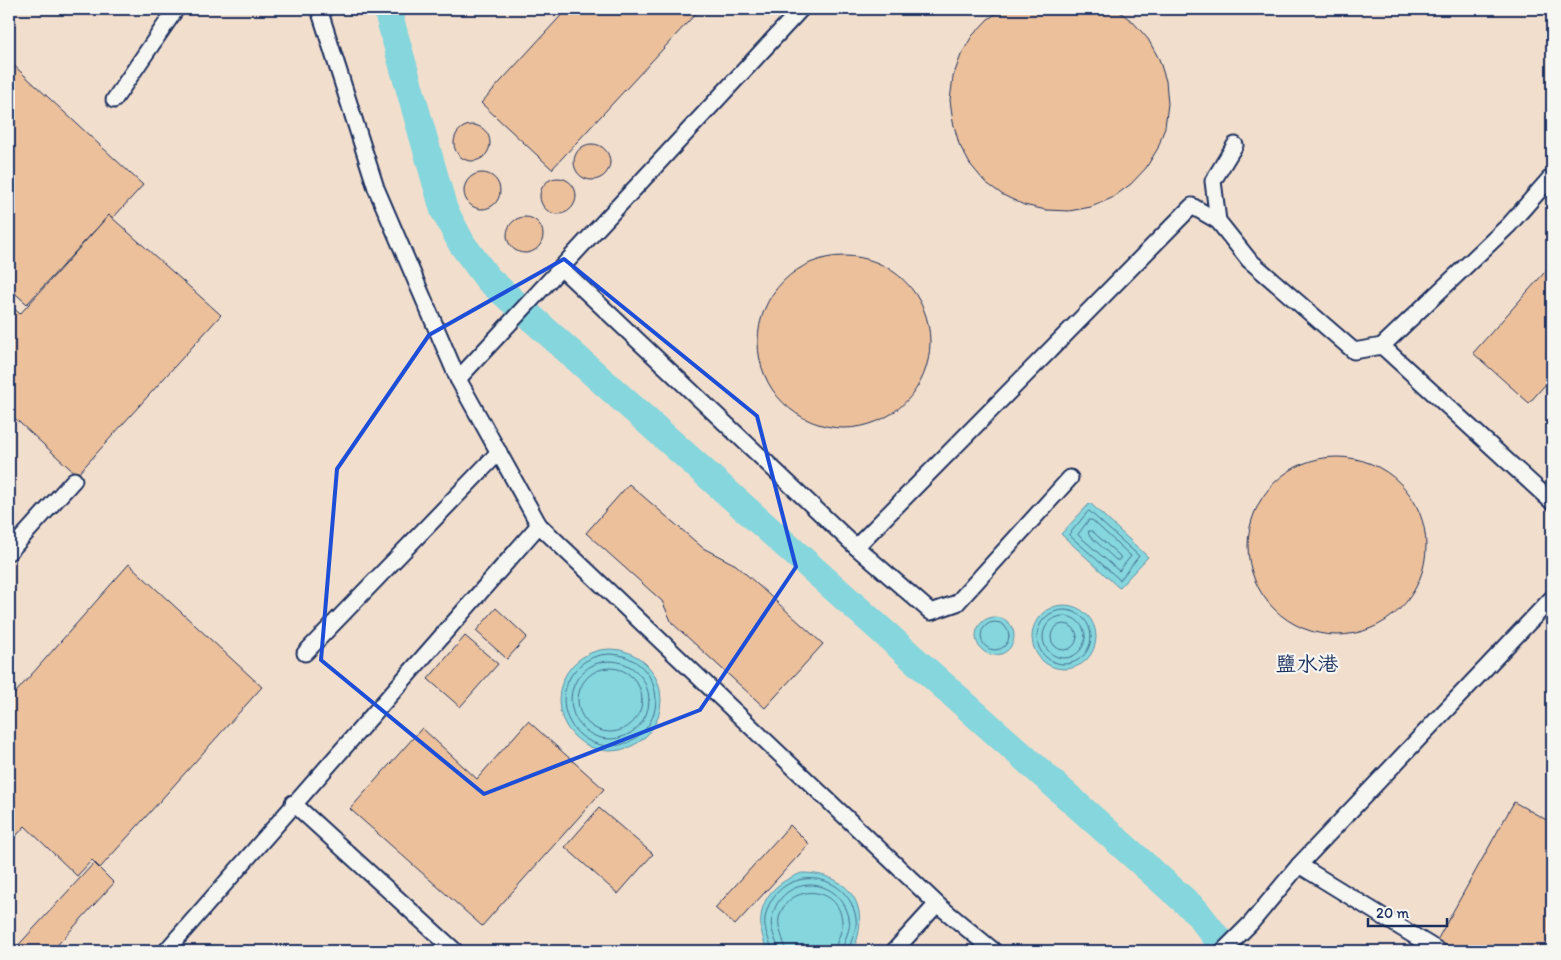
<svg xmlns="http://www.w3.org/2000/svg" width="1561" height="960" viewBox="0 0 1561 960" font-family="Itim,'LXGW WenKai TC',sans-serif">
<rect width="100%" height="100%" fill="#f4ebe1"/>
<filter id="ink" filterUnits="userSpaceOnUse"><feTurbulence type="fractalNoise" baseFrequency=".02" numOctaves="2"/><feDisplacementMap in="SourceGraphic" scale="10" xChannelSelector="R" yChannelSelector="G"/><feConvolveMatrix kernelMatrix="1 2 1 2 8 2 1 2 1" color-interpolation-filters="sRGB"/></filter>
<g filter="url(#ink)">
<rect fill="#f2decc" x="9" y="9" width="1543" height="942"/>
<g fill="#85d6dd" stroke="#5b93aa">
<path d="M1090 503 1148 557 1119 588 1061 534Z"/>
<circle cx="1064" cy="637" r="32"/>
<circle cx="995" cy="636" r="19"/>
<circle cx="610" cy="700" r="51"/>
<path d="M802 873C850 873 872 907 853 951L767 950C752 913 764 886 802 873Z"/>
</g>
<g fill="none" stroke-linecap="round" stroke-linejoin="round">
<g stroke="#457291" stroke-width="1">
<path d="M1089 511 1139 556 1120 580 1069 535Z"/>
<path d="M1089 520H1092L1131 556 1119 571 1078 535Z"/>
<path d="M1089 531H1092L1120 556V560H1116L1089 535Z"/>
<circle cx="1064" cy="637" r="27"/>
<circle cx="1064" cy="637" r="21"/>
<circle cx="995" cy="636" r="14"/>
<circle cx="1064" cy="637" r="13"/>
<circle cx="610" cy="700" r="46"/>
<circle cx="610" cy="700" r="39"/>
<circle cx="610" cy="700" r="32"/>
<path d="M772 951C770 939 763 930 765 918 774 865 847 866 856 918 858 930 850 940 849 951"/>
<path d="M778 951C777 939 769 930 772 918 780 874 840 874 849 918 852 930 843 939 843 951"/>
<path d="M785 951C785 939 777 930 779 918 787 883 840 884 842 922 843 932 836 941 835 951"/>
</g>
<path stroke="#85d6dd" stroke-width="28" d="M387 9 444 210 462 244 488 279 1196 911 1227 951"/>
</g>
<g fill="#ecc09b" stroke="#1b2f5e">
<path d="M567 9H700L552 169 481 103Z"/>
<path d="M1003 9H1116L1133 22 1148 39 1159 59 1166 81 1168 104 1165 127 1158 148 1146 168 1131 184 1112 198 1091 207 1069 211 1046 210 1024 205 1003 195 985 182 970 164 959 144 953 122 950 100 953 77 961 55 972 36 988 19Z"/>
<path d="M9 61 143 185 113 218 109 215 27 304 9 288Z"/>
<circle cx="472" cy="143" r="18"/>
<circle cx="592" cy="162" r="18"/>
<circle cx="482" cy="191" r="18"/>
<circle cx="558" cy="196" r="18"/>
<path d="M109 215 221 315 77 475 9 413V304L20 314Z"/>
<circle cx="525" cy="235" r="18"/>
<circle cx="844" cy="342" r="86"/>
<path d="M1552 264V377L1529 403 1473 353Z"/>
<circle cx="1337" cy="546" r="89"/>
<path d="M629 484 703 548 736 565 823 644 765 708 672 623 662 601 586 533Z"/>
<path d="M129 564 262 687 100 868 92 860 77 876 25 826 9 844V700Z"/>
<path d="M496 608 527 637 507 659 476 631Z"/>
<path d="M465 636 498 664 460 707 428 679Z"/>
<path d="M528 721 604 789 482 926 350 809 422 728 477 779Z"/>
<path d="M1514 802 1552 823V944L1548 951H1453L1436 942Z"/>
<path d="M599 808 653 854 618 894 565 847Z"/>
<path d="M790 825 809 844 735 925 715 908Z"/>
<path d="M94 863 114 883 52 951H13Z"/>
<path d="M333 947 342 951H322L328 948Z"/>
</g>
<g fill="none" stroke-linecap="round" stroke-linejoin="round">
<defs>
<g id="service">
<path d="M319 9 376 188 458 379 539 525"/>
<path d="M114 100 176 9"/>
<path d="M1235 145 1213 181 1218 221 1249 260 1354 351 1382 346 1509 225 1552 176"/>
<path d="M561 268 856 547 1192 206 1218 221"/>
<path d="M1382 346 1552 502"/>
<path d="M458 379 801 9"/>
<path d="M856 547 931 612 957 603 1070 478"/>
<path d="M9 552 74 480"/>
<path d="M305 653 499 452"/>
<path d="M293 803 455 951"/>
<path d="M1299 865 1552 598"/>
<path d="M166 951 539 525 937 904 994 951"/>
<path d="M894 951 937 904"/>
<path d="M1223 951 1251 923 1299 865 1439 951"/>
</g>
</defs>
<use href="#service" stroke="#1b2f5e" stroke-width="19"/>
<use href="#service" stroke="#f6f6f2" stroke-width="15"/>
</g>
</g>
<path fill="none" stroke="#1d4ed8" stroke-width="4" stroke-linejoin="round" d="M564 259 757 416 796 567 700 710 484 794 321 660 337 469 429 335Z"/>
<g text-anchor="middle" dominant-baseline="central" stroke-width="4.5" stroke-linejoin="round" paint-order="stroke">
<g font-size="21" fill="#1b2f5e" stroke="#f6f6f2">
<text x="1307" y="663">鹽水港</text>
</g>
</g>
<rect width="1561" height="960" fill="none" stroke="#f6f6f2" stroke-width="30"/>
<rect x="15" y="15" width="1531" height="930" fill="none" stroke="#1b2f5e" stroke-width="2" filter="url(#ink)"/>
<path d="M1368 918v8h79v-8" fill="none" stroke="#1b2f5e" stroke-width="2.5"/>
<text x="1376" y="918" font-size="15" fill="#1b2f5e" stroke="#f6f6f2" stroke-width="4" paint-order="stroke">20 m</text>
</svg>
